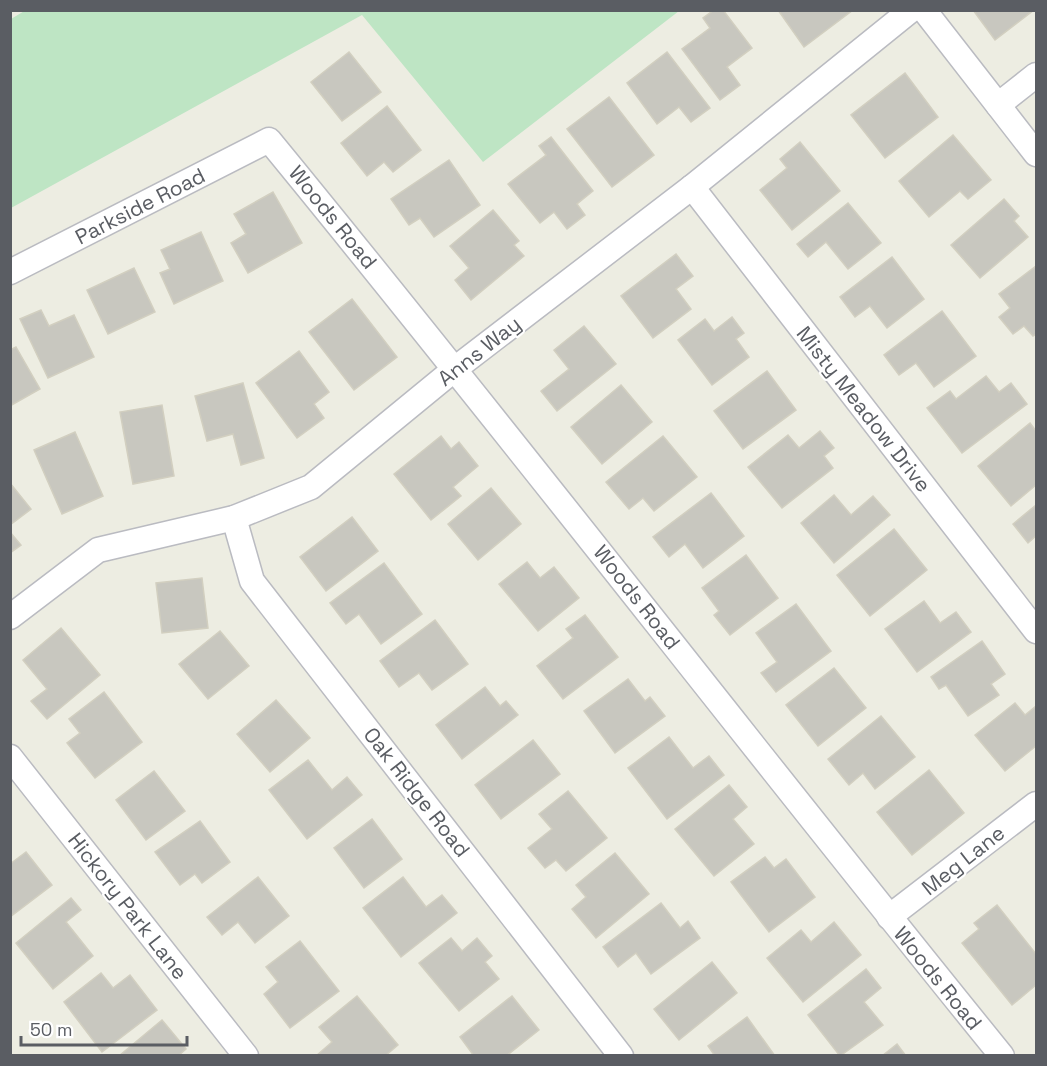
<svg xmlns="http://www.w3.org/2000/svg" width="1047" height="1066" viewBox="0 0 1047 1066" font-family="'Space Grotesk',sans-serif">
<rect width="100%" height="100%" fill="#edede2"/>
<path fill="#bee5c4" d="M26 10H679V11L483 162 362 15 11 208V19Z"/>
<g fill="#c8c7bf" stroke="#d2cfc0" stroke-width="1.5">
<path d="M714 10H723L752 48 727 67 740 85 720 100 682 49 710 28 703 18Z"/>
<path d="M778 10H853L804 47Z"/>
<path d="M973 10H1034L995 40Z"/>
<path d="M349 52 381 92 342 121 311 82Z"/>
<path d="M667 52 710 108 691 122 679 107 657 124 627 83Z"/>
<path d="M905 73 938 117 885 158 851 115Z"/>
<path d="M609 97 654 155 612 187 567 129Z"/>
<path d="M387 106 421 150 393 172 384 162 367 176 341 143Z"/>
<path d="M953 135 991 180 968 199 960 191 929 217 899 181Z"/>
<path d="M551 137 593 191 577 204 585 215 567 229 554 212 540 223 508 184 546 155 539 146Z"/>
<path d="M800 142 840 191 792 230 760 190 787 168 780 159Z"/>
<path d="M449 160 480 205 434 237 420 218 409 225 391 199Z"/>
<path d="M273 192 302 243 248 273 231 243 246 234 234 214Z"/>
<path d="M1004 199 1019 216 1014 221 1028 237 980 278 951 245Z"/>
<path d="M848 203 881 243 848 269 826 242 808 257 797 244Z"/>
<path d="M493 210 519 241 514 245 524 256 471 300 455 280 469 268 450 246Z"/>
<path d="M201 232 223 281 174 304 160 273 170 269 161 250Z"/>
<path d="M676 254 693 276 676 289 691 309 653 338 621 296Z"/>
<path d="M892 257 924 299 887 328 870 306 855 317 840 297Z"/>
<path d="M1036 266V334L1033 336 1024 326 1013 334 999 317 1010 308 999 294Z"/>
<path d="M134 268 155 312 108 334 87 290Z"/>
<path d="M352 299 397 357 354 390 309 332Z"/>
<path d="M41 310 49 326 74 315 94 357 48 378 20 319Z"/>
<path d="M942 311 976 356 934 387 916 363 899 375 884 355Z"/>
<path d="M732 317 744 333 736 339 749 357 712 385 678 340 705 319 714 331Z"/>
<path d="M584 326 616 364 557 411 541 391 569 369 554 350Z"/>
<path d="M16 347 40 389 10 406V350Z"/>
<path d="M299 351 329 392 314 404 324 418 297 438 256 383Z"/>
<path d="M767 371 796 410 743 449 714 411Z"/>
<path d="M986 376 999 392 1011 383 1027 404 962 453 927 408 950 391 956 399Z"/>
<path d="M243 383 264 458 241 465 233 434 207 441 195 396Z"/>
<path d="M621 385 652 422 602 464 571 427Z"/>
<path d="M162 405 174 476 133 484 120 412Z"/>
<path d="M1030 423 1036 431V485L1011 506 978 466Z"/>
<path d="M820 431 834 448 824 456 833 468 782 508 748 467 788 435 799 448Z"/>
<path d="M75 432 103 496 62 514 34 450Z"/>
<path d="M441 436 451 449 459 442 478 466 453 487 461 496 431 520 394 474Z"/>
<path d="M663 436 697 477 654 511 643 498 629 509 606 482Z"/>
<path d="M10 483 31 509 10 525Z"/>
<path d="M491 488 521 524 478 560 448 524Z"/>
<path d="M711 493 744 536 703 568 685 544 669 557 653 537Z"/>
<path d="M834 495 851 515 873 496 890 515 834 563 801 523Z"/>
<path d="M1036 505V536L1028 543 1013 524Z"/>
<path d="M352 517 378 551 326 591 300 557Z"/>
<path d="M894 529 927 570 870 616 837 575Z"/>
<path d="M10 532 21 545 10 553Z"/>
<path d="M746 555 778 598 730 635 714 615 719 611 702 588Z"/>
<path d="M527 562 540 578 554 567 579 598 538 631 499 584Z"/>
<path d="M384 563 422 614 381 644 359 614 346 624 330 603Z"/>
<path d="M202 578 208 628 162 633 156 583Z"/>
<path d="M924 601 940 623 956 612 971 632 917 672 885 629Z"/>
<path d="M796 604 831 651 776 692 761 673 777 662 756 633Z"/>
<path d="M585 615 618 657 563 699 537 666 573 638 566 629Z"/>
<path d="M435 620 468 664 432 690 419 673 399 687 380 661Z"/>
<path d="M61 628 100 675 47 719 31 701 47 689 23 660Z"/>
<path d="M220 631 249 666 208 699 179 664Z"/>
<path d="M982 641 1005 674 991 684 999 695 968 716 946 685 939 689 931 677Z"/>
<path d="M834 668 866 708 818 746 786 705Z"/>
<path d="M628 679 645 701 650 697 665 716 615 753 584 711Z"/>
<path d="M485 687 500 706 506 701 518 715 462 759 436 725Z"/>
<path d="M104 692 142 742 95 778 67 743 80 733 69 719Z"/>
<path d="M276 700 310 738 270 772 237 734Z"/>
<path d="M1015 703 1025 715 1036 706V746L1005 771 975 735Z"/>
<path d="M881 716 915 757 875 789 863 773 849 785 828 759Z"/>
<path d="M669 737 693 768 709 756 724 775 667 819 628 768Z"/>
<path d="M533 740 560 774 501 819 475 785Z"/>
<path d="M308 760 332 790 347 777 362 795 307 839 269 790Z"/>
<path d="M929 770 964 813 912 855 877 812Z"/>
<path d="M154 771 185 811 146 840 116 800Z"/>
<path d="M729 785 747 807 733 819 754 844 714 876 675 829Z"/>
<path d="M568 791 607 838 566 871 556 860 545 868 528 848 552 829 539 814Z"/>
<path d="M372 819 402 859 364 888 334 848Z"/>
<path d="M200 821 230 862 202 883 195 874 180 885 155 852Z"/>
<path d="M26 852 52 885 10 917V864Z"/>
<path d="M615 853 649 894 596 938 572 909 586 897 576 885Z"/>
<path d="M765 857 774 868 786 859 815 897 769 932 731 882Z"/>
<path d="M258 877 289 916 255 943 238 922 222 935 207 917Z"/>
<path d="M403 877 426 907 442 895 457 913 401 957 363 908Z"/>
<path d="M71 898 81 910 66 922 93 956 53 989 16 943Z"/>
<path d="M661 903 680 928 688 921 700 938 651 974 636 953 618 967 603 947Z"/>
<path d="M997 905 1036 954V985L1012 1005 962 943 979 929 974 923Z"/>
<path d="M834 922 861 955 803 1002 767 958 801 930 811 942Z"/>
<path d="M451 938 462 951 477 938 492 956 485 962 499 979 459 1011 419 963Z"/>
<path d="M300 941 339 991 290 1028 264 994 278 982 266 967Z"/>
<path d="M712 962 737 993 679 1040 654 1009Z"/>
<path d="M866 969 881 988 864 1002 883 1025 840 1056 808 1015Z"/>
<path d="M101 973 113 988 130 975 157 1010 102 1052 64 1002Z"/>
<path d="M357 996 398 1045 385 1056H316L332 1042 319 1027Z"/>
<path d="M512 996 539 1030 506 1056H474L460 1037Z"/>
<path d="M747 1017 775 1056H715L708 1046Z"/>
<path d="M162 1020 186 1049 178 1056H119Z"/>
<path d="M897 1044 906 1056H882Z"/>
</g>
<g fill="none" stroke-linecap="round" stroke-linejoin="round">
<defs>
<g id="street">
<path d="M924 10 1036 154"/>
<path d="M998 105 1036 75"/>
<path d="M692 187 1036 631"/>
<path d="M10 272 269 140C517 442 755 752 1002 1056"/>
<path d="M234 518 252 581 621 1056"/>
<path d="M10 617 98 550 234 518 311 487 456 368 692 187 911 10"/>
<path d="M10 757 246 1056"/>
<path d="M889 917 1036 804"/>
</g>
</defs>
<use href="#street" stroke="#babbc1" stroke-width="27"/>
<use href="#street" stroke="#fff" stroke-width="24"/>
</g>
<g text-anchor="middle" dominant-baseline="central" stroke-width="4.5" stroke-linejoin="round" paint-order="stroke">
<g font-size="21" fill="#5a5d63" stroke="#fff">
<text transform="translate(140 206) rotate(-27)">Parkside Road</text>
<text transform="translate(333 217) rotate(51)">Woods Road</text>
<text transform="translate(479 351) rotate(-38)">Anns Way</text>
<text transform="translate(864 409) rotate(52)">Misty Meadow Drive</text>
<text transform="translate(637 597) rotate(52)">Woods Road</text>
<text transform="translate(417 792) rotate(52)">Oak Ridge Road</text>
<text transform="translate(963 860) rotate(-38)">Meg Lane</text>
<text transform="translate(128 906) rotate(52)">Hickory Park Lane</text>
<text transform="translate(938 978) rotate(51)">Woods Road</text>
</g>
</g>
<rect width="1047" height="1066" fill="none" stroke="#5a5d63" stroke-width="24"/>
<path d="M21 1036v9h166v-9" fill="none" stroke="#5a5d63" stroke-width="3"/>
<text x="30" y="1036" font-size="18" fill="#5a5d63" stroke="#ffffff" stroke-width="4.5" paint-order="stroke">50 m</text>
</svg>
